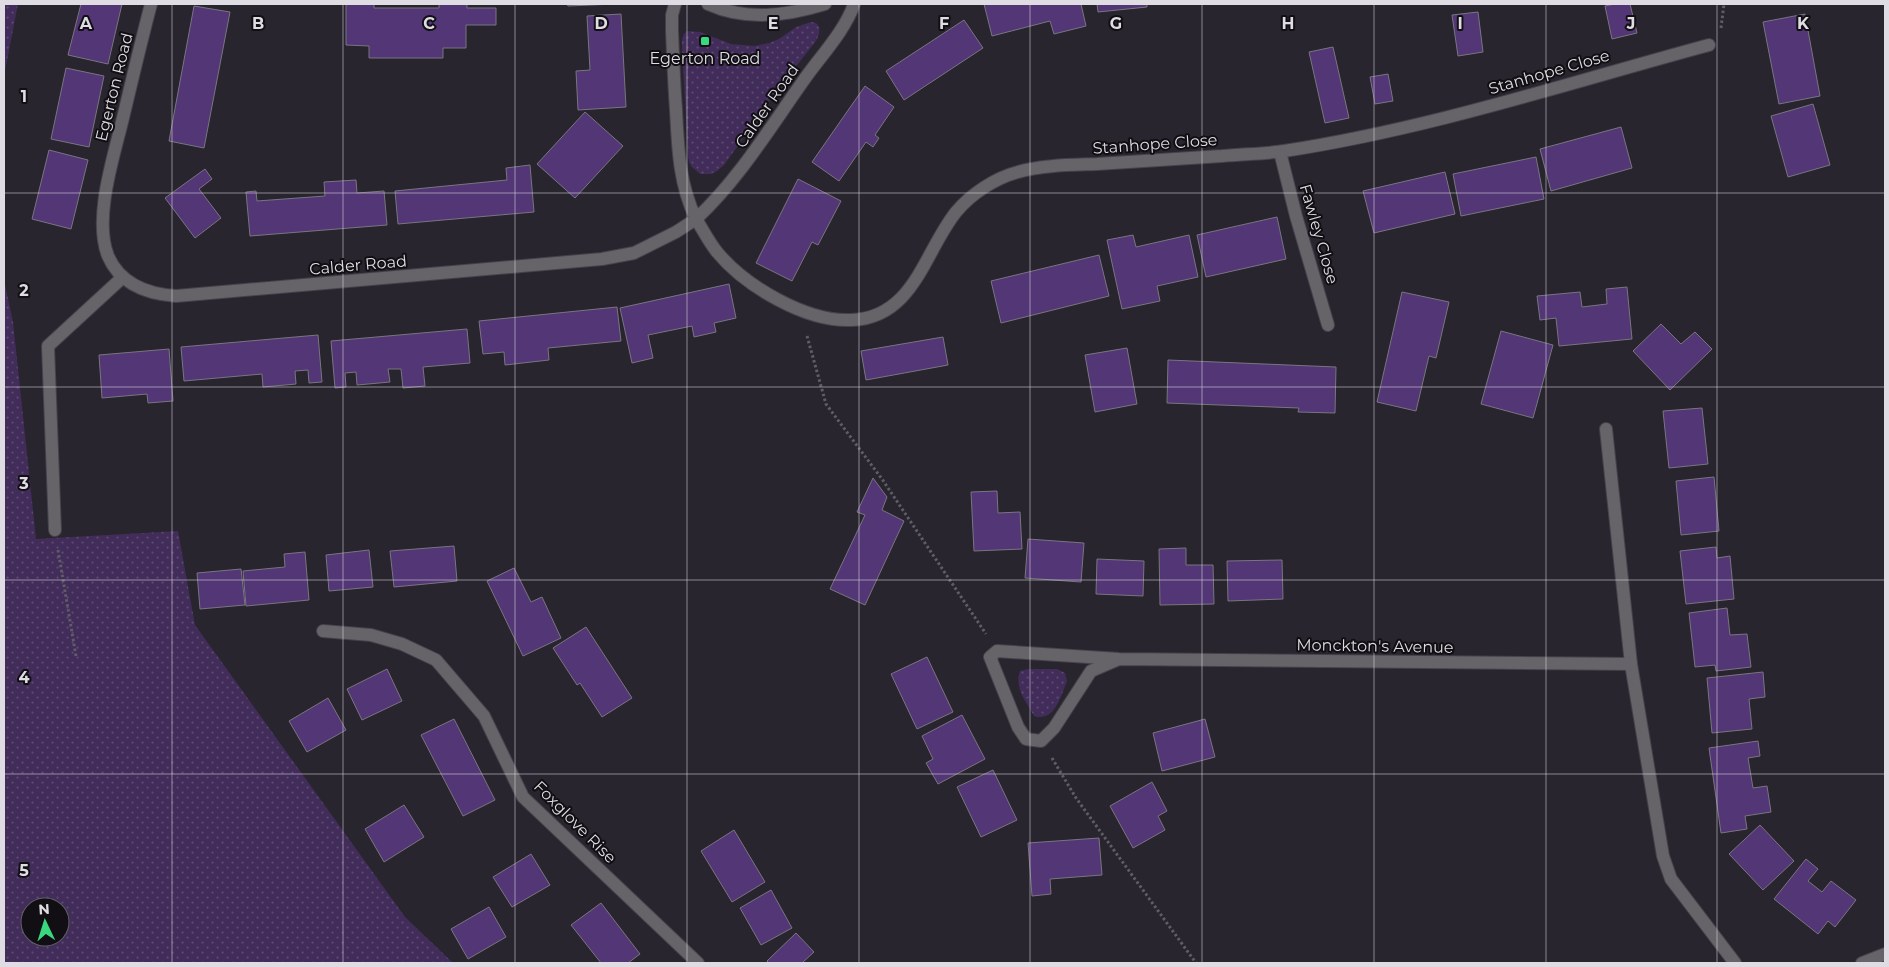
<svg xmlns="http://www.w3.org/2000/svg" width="1889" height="967" viewBox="0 0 1889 967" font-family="Montserrat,sans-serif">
<defs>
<pattern id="grass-dots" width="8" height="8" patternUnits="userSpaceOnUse" patternTransform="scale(1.25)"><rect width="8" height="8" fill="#412c5a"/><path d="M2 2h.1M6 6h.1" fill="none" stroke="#5c4a72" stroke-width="1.8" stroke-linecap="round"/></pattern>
</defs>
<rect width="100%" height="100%" fill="#29252e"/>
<g fill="url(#grass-dots)" fill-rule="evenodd">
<path d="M4 4H18L4 76Z"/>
<path d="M811 22 816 23C822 28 819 35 816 41L779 88 724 165 717 171 711 174H700L692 167 689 162 688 153 682 46C682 39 682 35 687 31L700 32 731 44 755 46 769 43 779 39 796 27Z"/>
<path d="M4 280 13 322 36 539 178 531 195 625 405 917 453 963H4ZM30 907H60V937H30Z"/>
<path d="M1028 669H1057L1065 673 1067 681C1061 695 1055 723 1034 716 1026 701 1014 688 1020 671Z"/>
</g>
<g fill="#533675" stroke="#797580">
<path d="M81 4H122L108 64 68 55Z"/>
<path d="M346 4H374V8H439V4H467V8H496V25H466V48H443V58H369V46L346 45Z"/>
<path d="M567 4H615L568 6Z"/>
<path d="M984 4H1081L1086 26 1054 34 1050 21 992 36Z"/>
<path d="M1097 4H1147V7L1098 12Z"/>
<path d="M1615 4H1630L1637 33 1612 39 1605 6Z"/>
<path d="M194 6 230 12 204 148 169 141Z"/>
<path d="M1478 12 1483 52 1458 56 1452 15Z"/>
<path d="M621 14 626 107 578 110 576 71 590 70 587 16Z"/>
<path d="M1805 14 1820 96 1779 104 1763 22Z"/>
<path d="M964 20 983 48 904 100 886 71Z"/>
<path d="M1333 47 1349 118 1325 123 1309 52Z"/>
<path d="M66 68 104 76 89 147 51 139Z"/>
<path d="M1388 74 1393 101 1375 104 1370 77Z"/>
<path d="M865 86 894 107 875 135 879 138 873 147 866 142 839 181 812 162Z"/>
<path d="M1813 104 1830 165 1788 177 1771 116Z"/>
<path d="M585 112 623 146 575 198 537 164Z"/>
<path d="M1621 127 1632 168 1551 191 1540 149Z"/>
<path d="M49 150 88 160 71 229 32 219Z"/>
<path d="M1536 157 1544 199 1461 216 1453 174Z"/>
<path d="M530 165 534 212 398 224 395 191 507 180 506 168Z"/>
<path d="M205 169 212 179 199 189 221 218 195 238 165 198Z"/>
<path d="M1445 172 1455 214 1374 233 1363 191Z"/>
<path d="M798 179 841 201 818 245 812 242 792 281 756 263Z"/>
<path d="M356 180 357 193 384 191 387 225 250 236 246 192 256 191 257 201 325 196 324 182Z"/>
<path d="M1277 217 1286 259 1206 277 1197 235Z"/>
<path d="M1133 235 1136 247 1189 235 1198 277 1157 286 1160 301 1122 309 1107 240Z"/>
<path d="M1099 255 1109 296 1001 323 991 281Z"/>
<path d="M729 284 736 318 714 323 716 332 694 337 692 326 648 335 653 358 632 363 620 308Z"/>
<path d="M1627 287 1632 339 1559 346 1556 318 1540 320 1537 296 1580 292 1582 307 1607 304 1606 289Z"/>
<path d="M1402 292 1449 302 1436 358 1429 356 1416 411 1377 402Z"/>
<path d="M617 307 621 341 548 348 549 360 505 365 504 352 483 354 479 321Z"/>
<path d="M1661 324 1681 344 1695 332 1712 349 1670 390 1633 351Z"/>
<path d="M467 329 470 363 423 367 425 386 403 388 401 369H388L390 382 357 385 356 372 345 373 346 387 335 388 331 341Z"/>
<path d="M1501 331 1553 345 1533 418 1481 404Z"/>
<path d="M318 335 322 382 309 383 308 370 295 371 296 384 263 387 262 374 184 381 181 347Z"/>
<path d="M943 337 948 365 866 380 861 351Z"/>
<path d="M1127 348 1137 404 1095 412 1085 355Z"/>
<path d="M169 349 173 401 148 403 147 394 102 398 99 355Z"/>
<path d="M1168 360 1336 367 1335 413 1298 412 1299 408 1167 403Z"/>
<path d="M1702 408 1708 464 1669 468 1663 411Z"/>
<path d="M1714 477 1719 531 1681 535 1676 481Z"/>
<path d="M873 478 887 497 882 510 904 521 865 605 830 589 865 515 857 512Z"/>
<path d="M997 491 998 513 1020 512 1022 549 974 551 971 492Z"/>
<path d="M1028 539 1084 543 1081 582 1025 578Z"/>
<path d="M454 546 457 581 394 587 390 551Z"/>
<path d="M1716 547 1717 558 1730 556 1734 599 1686 604 1680 551Z"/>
<path d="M1186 548V565H1213L1214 604 1160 605 1159 549Z"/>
<path d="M369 550 373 587 329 591 326 555Z"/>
<path d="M305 552 309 600 246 606 243 571 285 567 284 554Z"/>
<path d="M1097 559 1144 561 1143 596 1096 594Z"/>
<path d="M1282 560 1283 599 1228 601 1227 561Z"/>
<path d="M514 568 531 602 542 597 561 638 523 656 487 581Z"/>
<path d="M241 569 245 605 200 609 197 573Z"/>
<path d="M1727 608 1730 635 1747 634 1751 667 1716 671 1715 665 1695 667 1689 613Z"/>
<path d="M586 627 632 698 602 717 580 683 577 685 553 648Z"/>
<path d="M927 657 953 712 917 729 891 674Z"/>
<path d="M387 669 402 701 362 720 347 689Z"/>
<path d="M1763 672 1765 697 1749 699 1752 729 1712 733 1707 678Z"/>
<path d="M328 698 346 730 307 752 289 721Z"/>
<path d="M962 715 985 759 938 784 926 763 933 759 922 736Z"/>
<path d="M454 719 495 800 463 816 421 735Z"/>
<path d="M1205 719 1215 757 1162 771 1153 733Z"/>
<path d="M1758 741 1760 756 1748 758 1753 788 1767 786 1771 812 1745 816 1747 829 1721 833 1709 748Z"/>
<path d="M993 770 1017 820 981 837 957 787Z"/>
<path d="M1152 782 1167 811 1158 816 1165 830 1133 848 1110 806Z"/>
<path d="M404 805 424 837 384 862 365 829Z"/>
<path d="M1760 825 1794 861 1763 890 1729 854Z"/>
<path d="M734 830 765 882 732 902 701 851Z"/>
<path d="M1099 838 1102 875 1050 879 1051 894 1032 896 1028 843Z"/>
<path d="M531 854 550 885 512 907 493 877Z"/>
<path d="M1806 859 1818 869 1808 881 1822 892 1831 881 1856 900 1835 927 1828 921 1818 934 1774 899Z"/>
<path d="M771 890 792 928 761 945 740 908Z"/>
<path d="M601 903 640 954 628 963H601L571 925Z"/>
<path d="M489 907 506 937 468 959 451 929Z"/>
<path d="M796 933 814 952 802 963H769L767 961Z"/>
</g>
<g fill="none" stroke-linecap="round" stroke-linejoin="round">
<defs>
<path id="service" d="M55 530 48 346 123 277"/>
<g id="minor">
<path d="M151 4C141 42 132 80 123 118 114 156 93 218 108 256 120 284 147 294 176 296L602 259 634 253 676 232 696 219C703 230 709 242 717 252 745 286 806 322 851 320 914 318 924 252 956 212 971 194 995 178 1018 172 1042 165 1071 165 1097 164 1138 161 1180 159 1222 156 1242 154 1264 154 1284 151 1429 129 1568 83 1709 45"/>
<path d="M675 4 672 15V30C673 57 674 83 676 110 678 148 679 184 696 219 740 178 771 126 806 77 821 56 846 29 854 4"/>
<path d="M708 4C746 21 786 16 825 4"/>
<path d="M1280 152 1296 216 1328 325"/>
<path d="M1606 429 1631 664 1663 856 1671 879 1735 963"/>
<path d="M323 631 371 635 402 644 436 660 484 716 523 797 698 963"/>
<path d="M1119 659 1091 671 1054 728 1041 741 1026 739 1018 727 990 657 997 651 1119 659 1631 664"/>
<path d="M1862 963 1885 954"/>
</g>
</defs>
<use href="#service" stroke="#46424b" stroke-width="14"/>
<use href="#minor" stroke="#46424b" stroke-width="14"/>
<g stroke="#605d65" stroke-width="3" stroke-dasharray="2.5 2.5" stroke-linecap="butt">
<path d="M1721 28 1724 4"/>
<path d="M807 336 826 404 882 479 986 634"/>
<path d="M58 550 76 656"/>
<path d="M1052 758 1076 798 1196 963"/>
</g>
<use href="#service" stroke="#666469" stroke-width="12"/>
<use href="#minor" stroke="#666469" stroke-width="12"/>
</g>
<path fill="none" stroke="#dfdde3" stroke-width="1" stroke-opacity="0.55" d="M172 4V963M343 4V963M515 4V963M687 4V963M859 4V963M1030 4V963M1202 4V963M1374 4V963M1546 4V963M1717 4V963M4 193H1885M4 387H1885M4 580H1885M4 774H1885"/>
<rect fill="#3ad77f" stroke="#110f13" stroke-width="2" x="700" y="36" width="10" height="10" rx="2.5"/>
<g text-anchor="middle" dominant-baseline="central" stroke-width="4" stroke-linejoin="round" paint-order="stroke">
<g font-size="16" fill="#dfdde3" stroke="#110f13">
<text x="705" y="58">Egerton Road</text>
</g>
<g font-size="16" fill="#dfdde3" stroke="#110f13">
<text transform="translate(1549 72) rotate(-16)">Stanhope Close</text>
<text transform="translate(114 87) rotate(-76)">Egerton Road</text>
<text transform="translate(767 106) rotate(-55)">Calder Road</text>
<text transform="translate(1155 144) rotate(-4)">Stanhope Close</text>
<text transform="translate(1319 234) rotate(74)">Fawley Close</text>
<text transform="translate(358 265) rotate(-5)">Calder Road</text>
<text transform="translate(1375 646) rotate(1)">Monckton's Avenue</text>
<text transform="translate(575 822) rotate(45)">Foxglove Rise</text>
</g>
</g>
<g font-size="16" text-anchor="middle" font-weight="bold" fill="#dfdde3" stroke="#110f13" stroke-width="4" stroke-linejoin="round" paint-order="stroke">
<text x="86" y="29">A</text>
<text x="258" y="29">B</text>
<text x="429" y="29">C</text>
<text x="601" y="29">D</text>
<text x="773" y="29">E</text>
<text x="944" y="29">F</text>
<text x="1116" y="29">G</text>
<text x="1288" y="29">H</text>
<text x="1460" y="29">I</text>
<text x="1631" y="29">J</text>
<text x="1803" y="29">K</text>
<text x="24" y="102">1</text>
<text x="24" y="296">2</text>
<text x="24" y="489">3</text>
<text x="24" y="683">4</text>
<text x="24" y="876">5</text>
</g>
<rect width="1889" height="967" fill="none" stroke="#dfdde3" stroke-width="10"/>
<g transform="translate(45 922) rotate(356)"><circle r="24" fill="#110f13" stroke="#636166"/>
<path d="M0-4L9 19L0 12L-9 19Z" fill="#3ad77f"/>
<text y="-8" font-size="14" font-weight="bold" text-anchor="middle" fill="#dfdde3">N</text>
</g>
</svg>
